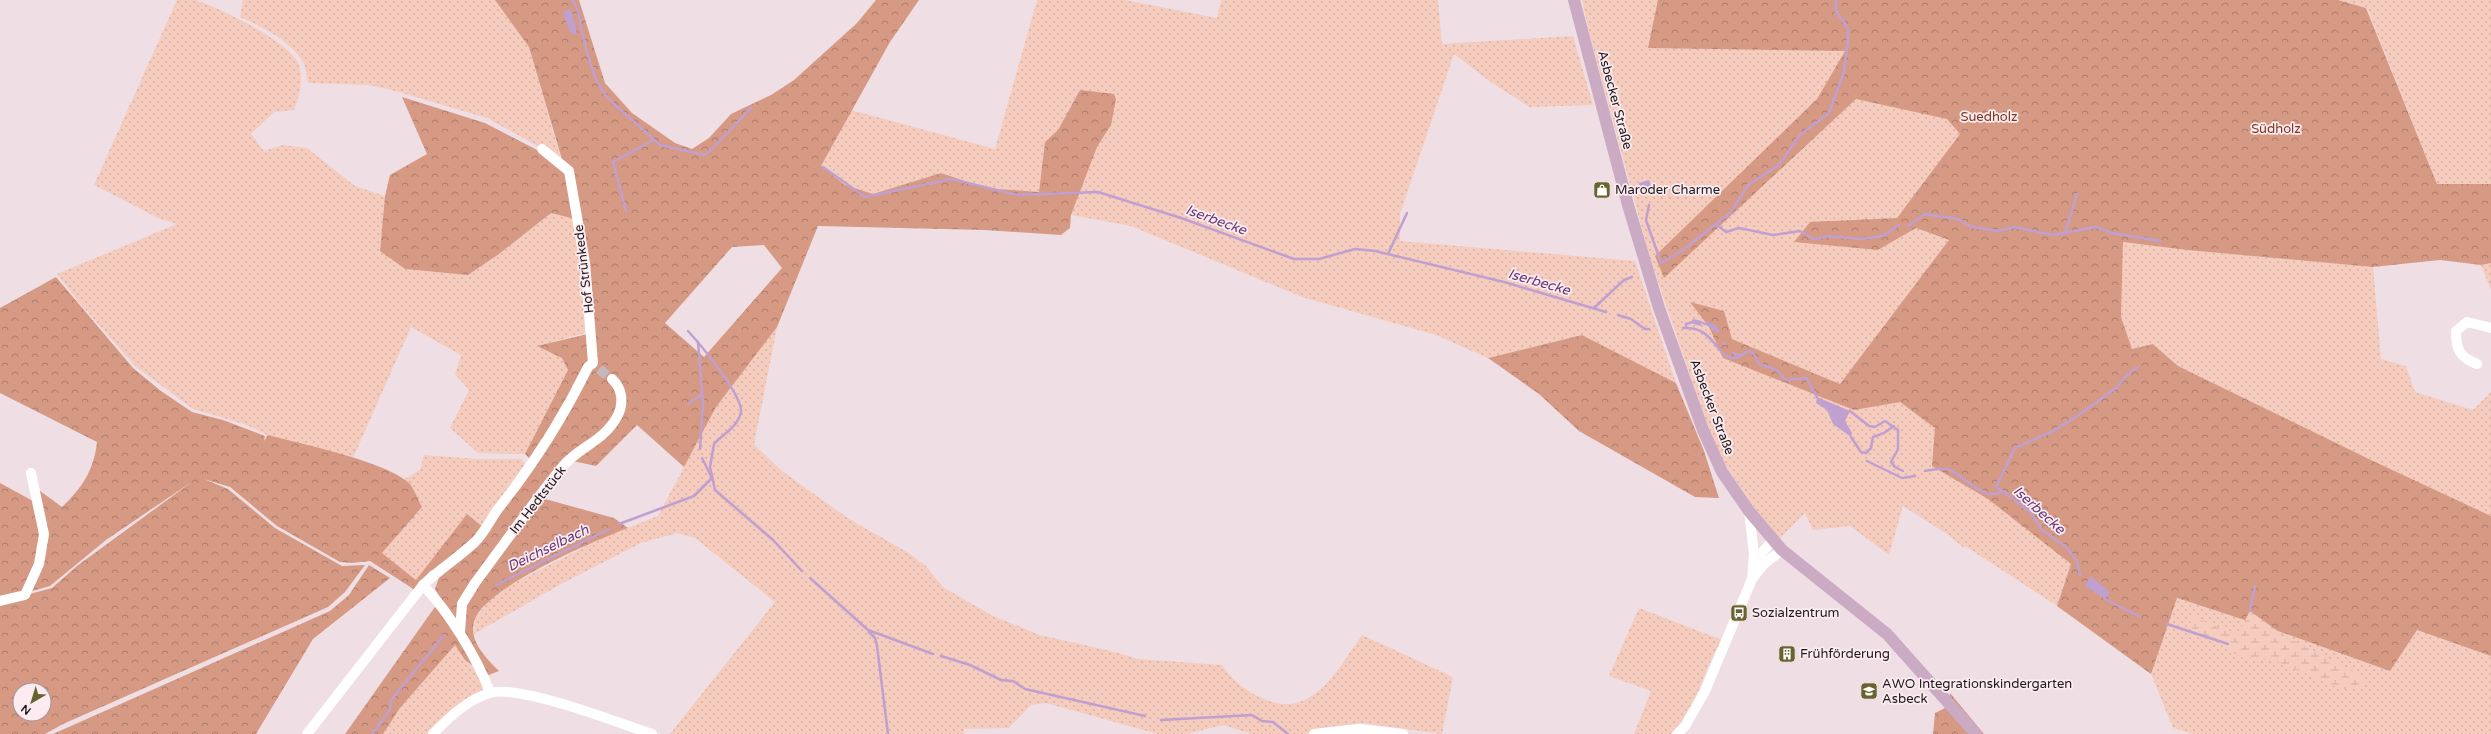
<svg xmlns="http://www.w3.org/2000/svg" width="2491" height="734" viewBox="0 0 2491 734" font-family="'Varela Round',sans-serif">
<defs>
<pattern id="green-dots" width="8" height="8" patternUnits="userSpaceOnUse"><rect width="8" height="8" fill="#f5ccbe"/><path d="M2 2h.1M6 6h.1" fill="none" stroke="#d2afa3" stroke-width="1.8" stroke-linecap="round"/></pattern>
<pattern id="forest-crowns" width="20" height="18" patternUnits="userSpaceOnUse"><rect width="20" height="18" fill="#d69984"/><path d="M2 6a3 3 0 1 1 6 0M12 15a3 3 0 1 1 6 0" fill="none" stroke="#ad7c6b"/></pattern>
<pattern id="wetland-marsh" width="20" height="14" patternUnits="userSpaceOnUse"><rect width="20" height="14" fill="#f5ccbe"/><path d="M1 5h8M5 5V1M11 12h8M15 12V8" fill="none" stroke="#d2afa3"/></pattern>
</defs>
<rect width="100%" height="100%" fill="#efdfe4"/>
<g fill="url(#green-dots)" fill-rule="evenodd">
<path d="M177 0C182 0 190 0 195 0 218 7 293 43 299 66 304 82 299 96 294 110L274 112 251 134 264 151 283 145 307 148 355 186 385 196 380 251 405 269 468 275 499 254 551 213 575 219 583 266 585 333 538 346 562 358 568 370 525 454 478 453 450 428 469 390 455 374 461 355 411 327 353 458 269 436 247 425 193 409 135 366 77 300 57 274 177 224 158 218 94 185Z"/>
<path d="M243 0H495L529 47 561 159 487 118 392 90 369 85 308 83C307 77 306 70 304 64 292 41 262 27 240 17Z"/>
<path d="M1037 0H1125L1217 18 1221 0H1438L1442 44 1573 36 1593 105 1530 107 1492 83 1454 54 1400 214V241L1635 261 1676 383 1582 335 1488 358 1436 335 1302 297 1131 226 1071 215 1097 147 1107 132 1116 99 1080 90 1058 130 1045 142 1039 192 986 188 941 173 873 194 845 185 821 166 851 110 995 149Z"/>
<path d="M1582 0H2178L2118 121 2063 558 2071 564 2057 606 1965 546 1964 548 1947 534 1903 506 1889 555 1850 526 1813 530 1805 513 1778 540 1772 533 1723 462 1704 416 1650 258 1589 32ZM1837 66 1819 107 1719 194 1817 99ZM1901 212 1948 240 1916 228 1878 250 1882 219 1897 218ZM1691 303 1724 311 1732 339 1833 381 1724 358 1709 327Z"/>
<path d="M2338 0H2491V184H2437L2367 8Z"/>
<path d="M2123 242 2187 250 2373 267 2381 359 2406 366 2415 392 2473 410 2491 392V516L2371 460 2178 366 2153 344 2132 349 2121 317Z"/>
<path d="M2491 263V290L2481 265Z"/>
<path d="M777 327 754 444 782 471 849 519 907 552 926 566 943 587 993 616 1040 635 1115 652 1138 659 1222 665C1233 681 1244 690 1262 698 1312 722 1337 670 1362 635L1453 677 1442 734 1362 723 1321 728 1305 734H1252L1223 725 1186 734H1158L1046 703 1031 705 1009 728 964 729V734H670L775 602 695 538 677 533 641 543 561 584 474 634 475 619 491 598 510 585 602 538 658 516 716 407Z"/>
<path d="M424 455 477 459H522L525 464 484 528 467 515 416 580 382 553 422 507 409 483 403 480 420 470Z"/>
<path d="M2176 598 2278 631 2417 630 2491 656V734H2193L2173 728 2151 674Z"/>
<path d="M1639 608 1722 640C1704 665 1694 719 1672 734H1634L1651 691 1609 676Z"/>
<path d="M455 645C464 659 476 668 484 683L482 690 429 734H383L400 708Z"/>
</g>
<g fill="url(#forest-crowns)" fill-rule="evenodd">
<path d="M495 0H579L605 83 632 113 675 143 692 149 709 138 731 114 771 95 794 80 857 23 876 0H919L890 42 821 166 845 185 873 194 941 173 986 188 1039 192 1045 142 1058 130 1080 90 1114 94 1116 99 1111 125 1097 147 1071 215 1070 228 1061 235 985 230 818 226 777 327 716 407 684 467 637 425 596 466 573 461 545 499 614 518 628 528C594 541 488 586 475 619 467 640 486 658 499 671L486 676 435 589 441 571 478 542 530 459 525 454 568 370 562 358 537 346 592 333 588 266 561 156 529 47ZM764 245 782 268 704 357 665 323 732 247Z"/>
<path d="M1658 0H2338L2366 8 2437 184H2491V263L2481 265 2440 260 2373 267 2187 250 2123 242 2121 317 2132 349 2153 344 2178 366 2371 460 2491 516V656L2417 630 2390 671 2278 631 2177 598 2151 674 2057 606 2071 564 1988 499 1932 466 1935 428 1900 402 1854 410 1723 358 1709 327 1690 302 1724 311 1732 339 1840 384 1949 240 1916 228 1878 250 1794 242 1810 222 1897 218 1960 134 1947 119 1856 99 1664 278 1655 256 1817 99 1845 51 1648 48Z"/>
<path d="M402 97 485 123 541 152 567 172 575 219 551 213 499 254 468 275 405 269 380 251 385 196 390 175 427 154Z"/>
<path d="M56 277 133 368 161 391 192 412 223 420 265 436 264 441 268 435C301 444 385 461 409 483 414 488 418 500 422 507L382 553 416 580 467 514 484 528 438 568 430 571 415 590 370 561 352 563 340 562 277 526 230 487 204 479 228 489 275 528 342 566 365 565 345 592 328 607 63 724 45 734H0V602L52 588 77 566 193 481 106 540 50 586 29 592 43 565 36 488 62 507C82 488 94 470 97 442L0 393V308ZM20 690H44V714H20Z"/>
<path d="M1582 335 1676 383 1704 451 1719 498 1695 497 1579 431 1539 394 1488 358Z"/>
<path d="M0 483 33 501C43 544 42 553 24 593L0 598Z"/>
<path d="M369 565 390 578 313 639 256 734H53L330 611 349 595Z"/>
<path d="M437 604 476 668 465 660 455 645 400 708 383 734H345Z"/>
<path d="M1950 693 1984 734H1933L1935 713 1947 707Z"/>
</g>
<path fill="url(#wetland-marsh)" d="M2250 611 2286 637 2354 671 2363 680 2361 689H2341L2276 661 2243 658 2229 651 2228 644 2193 633 2189 615 2227 631H2239Z"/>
<g fill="#c09fd1">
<path d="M568 9 572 12 577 33 574 35 570 32 563 13Z"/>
<path d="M1649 180 1653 192 1642 196 1639 183Z"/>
<path d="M1693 319 1702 321 1701 326 1690 323Z"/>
<path d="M1707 321 1718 327 1717 330 1715 332 1705 324Z"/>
<path d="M1817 397 1850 411 1845 421 1852 433 1851 437 1833 424 1827 410 1816 403Z"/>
<path d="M2090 576 2110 592 2105 599 2085 586Z"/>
</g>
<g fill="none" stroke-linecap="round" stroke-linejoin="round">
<g stroke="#c09fd1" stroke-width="2.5">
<path d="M572 0C580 10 579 17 581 28 585 45 590 65 597 81 609 106 635 120 654 140L613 162 626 211"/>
<path d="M654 140 660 145 704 155 709 152 751 108"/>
<path d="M823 167 865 197 951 179 1018 195 1098 192 1181 218 1294 259H1319L1355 249 1375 251 1504 282 1606 312"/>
<path d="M1649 205 1646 220 1661 263 1683 250 1731 212 1748 185 1779 165 1800 135 1829 113 1844 72 1848 39V28L1836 11V0"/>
<path d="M1717 225 1726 232 1739 228 1773 235 1800 231 1814 239 1829 236 1860 239 1883 236 1899 225"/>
<path d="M1908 226 1925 214 1958 219 1972 227 1999 231 2014 227 2053 235 2096 227 2112 233 2160 241"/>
<path d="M2065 233 2077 194"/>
<path d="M1388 254 1407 213"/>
<path d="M1594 308 1624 280 1632 277"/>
<path d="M1618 315 1631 319 1645 329H1649"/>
<path d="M1703 323 1705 324"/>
<path d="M1683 328C1716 326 1715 359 1735 358 1740 358 1744 353 1749 351L1753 353 1759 364 1775 369 1786 380 1806 378 1817 397"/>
<path d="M1686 328V324L1690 323"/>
<path d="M1717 330 1719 332"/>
<path d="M688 331C700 344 743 396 741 412 738 427 723 434 714 444L710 467 715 490 773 540 802 571"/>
<path d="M698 342 703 403 700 449"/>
<path d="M1723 343 1725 344"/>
<path d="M1733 353 1741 356"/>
<path d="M688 404 702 394"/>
<path d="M1850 411 1869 426 1875 427 1885 421 1898 430V449L1891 462 1895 467 1903 471"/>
<path d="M1851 437 1861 452 1866 453 1871 448 1873 437 1884 433 1894 426"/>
<path d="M1867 461 1902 478 1915 476"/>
<path d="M1925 471C1933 470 1943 467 1950 470 1964 476 1986 503 2003 491L2030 512 2043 531 2065 546 2077 561 2080 575"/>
<path d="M2002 491 1996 487 2015 448 2053 431 2079 415 2117 387 2129 373 2138 367"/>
<path d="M619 524 694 496 712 478 702 458"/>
<path d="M810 578 868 630 933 654"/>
<path d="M496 585 609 529"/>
<path d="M2105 599 2140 617"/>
<path d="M2250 611 2255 586"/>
<path d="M2167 624 2228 644"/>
<path d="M869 632 875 638 877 646 888 734"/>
<path d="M941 656 970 665 1001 680 1013 681 1025 689 1145 716"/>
<path d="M1161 720 1252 715 1262 721 1273 722 1288 734"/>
<path d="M372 734 390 710 391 700 444 635"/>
</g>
<path stroke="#c5b7bc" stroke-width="10" stroke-dasharray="10 5" stroke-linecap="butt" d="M599 369 612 379"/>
<g stroke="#fff" stroke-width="10">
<path d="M2477 364C2459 357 2456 349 2456 331L2467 322 2491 328"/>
<path d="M1754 562 1773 540"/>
<path d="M1752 579 1764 564 1782 550"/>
<path d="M423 585C440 569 459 557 475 542 485 532 490 520 498 509 533 465 563 418 588 367L593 363 585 263 569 171 542 149"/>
<path d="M0 601 25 595 39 564 44 534 31 473"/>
<path d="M460 632 462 604 475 583C504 544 532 504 563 466 580 446 604 442 618 415 624 402 622 388 612 379"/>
<path d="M307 734 423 585C449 612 477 658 490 692"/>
<path d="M433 734C448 718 468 699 490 693 519 684 619 723 652 734"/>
<path d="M1314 734 1359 729 1403 734"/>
<path d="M1677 734 1685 726 1705 691 1752 579 1754 554 1749 511"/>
</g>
<path stroke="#cbaac4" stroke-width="12" d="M1574 0 1628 205 1659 308 1703 430 1722 472 1749 511 1782 550 1887 634 1976 734"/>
</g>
<defs>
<symbol id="shop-square" viewBox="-11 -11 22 22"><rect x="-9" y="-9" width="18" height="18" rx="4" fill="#68632f" stroke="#fcecf1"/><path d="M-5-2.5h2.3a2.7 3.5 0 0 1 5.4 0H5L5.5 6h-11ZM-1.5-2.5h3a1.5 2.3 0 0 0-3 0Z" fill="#fff"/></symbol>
<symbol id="bus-square" viewBox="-11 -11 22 22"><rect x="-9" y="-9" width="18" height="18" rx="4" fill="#68632f" stroke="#fcecf1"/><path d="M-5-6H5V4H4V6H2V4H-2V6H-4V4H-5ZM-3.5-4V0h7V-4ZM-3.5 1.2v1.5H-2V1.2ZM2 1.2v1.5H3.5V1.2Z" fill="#fff"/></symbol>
<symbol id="building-square" viewBox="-11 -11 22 22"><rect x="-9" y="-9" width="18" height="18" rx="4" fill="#68632f" stroke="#fcecf1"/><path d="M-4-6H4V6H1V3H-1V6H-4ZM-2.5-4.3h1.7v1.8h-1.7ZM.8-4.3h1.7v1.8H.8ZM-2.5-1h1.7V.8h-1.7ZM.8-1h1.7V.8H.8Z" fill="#fff"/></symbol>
<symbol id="school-square" viewBox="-11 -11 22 22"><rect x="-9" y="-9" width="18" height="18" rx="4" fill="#68632f" stroke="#fcecf1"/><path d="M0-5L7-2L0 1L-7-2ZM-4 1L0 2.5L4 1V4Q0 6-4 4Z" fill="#fff"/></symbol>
</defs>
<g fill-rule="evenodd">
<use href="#shop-square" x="1592" y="180" width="20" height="20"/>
<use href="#bus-square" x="1729" y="603" width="20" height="20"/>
<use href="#building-square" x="1777" y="644" width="20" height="20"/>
<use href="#school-square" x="1859" y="681" width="20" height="20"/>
</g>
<g text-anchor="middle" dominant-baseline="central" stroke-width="3.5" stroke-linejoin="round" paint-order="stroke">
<g font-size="13" fill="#1e191a" stroke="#fcecf1">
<text transform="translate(1615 100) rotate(75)">Asbecker Straße</text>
<text transform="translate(584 269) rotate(-97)">Hof Strünkede</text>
<text transform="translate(1712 407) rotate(69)">Asbecker Straße</text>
<text transform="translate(538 500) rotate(-52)">Im Hedtstück</text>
</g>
<g font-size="13" fill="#7d3419" stroke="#fcecf1">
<text x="1989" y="117">Suedholz</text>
<text x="2276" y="129">Südholz</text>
</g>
<g font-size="13" fill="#1e191a" stroke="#fcecf1" text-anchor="start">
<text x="1615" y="190">Maroder Charme</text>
<text x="1752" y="613">Sozialzentrum</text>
<text x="1800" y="654">Frühförderung</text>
<text x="1882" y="684">AWO Integrationskindergarten<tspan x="1882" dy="15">Asbeck</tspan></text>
</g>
<g font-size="14" font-style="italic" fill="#643a78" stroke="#fcecf1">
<text transform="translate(1216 220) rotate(20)">Iserbecke</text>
<text transform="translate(1539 282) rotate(16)">Iserbecke</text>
<text transform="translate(2039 510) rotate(42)">Iserbecke</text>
<text transform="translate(548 548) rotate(-26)">Deichselbach</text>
</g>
</g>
<g transform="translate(32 702) rotate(218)"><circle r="19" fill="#fcecf1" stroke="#a3989b"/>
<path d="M0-3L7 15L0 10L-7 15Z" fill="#68632f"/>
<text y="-6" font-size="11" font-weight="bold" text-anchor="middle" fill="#1e191a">N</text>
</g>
</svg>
